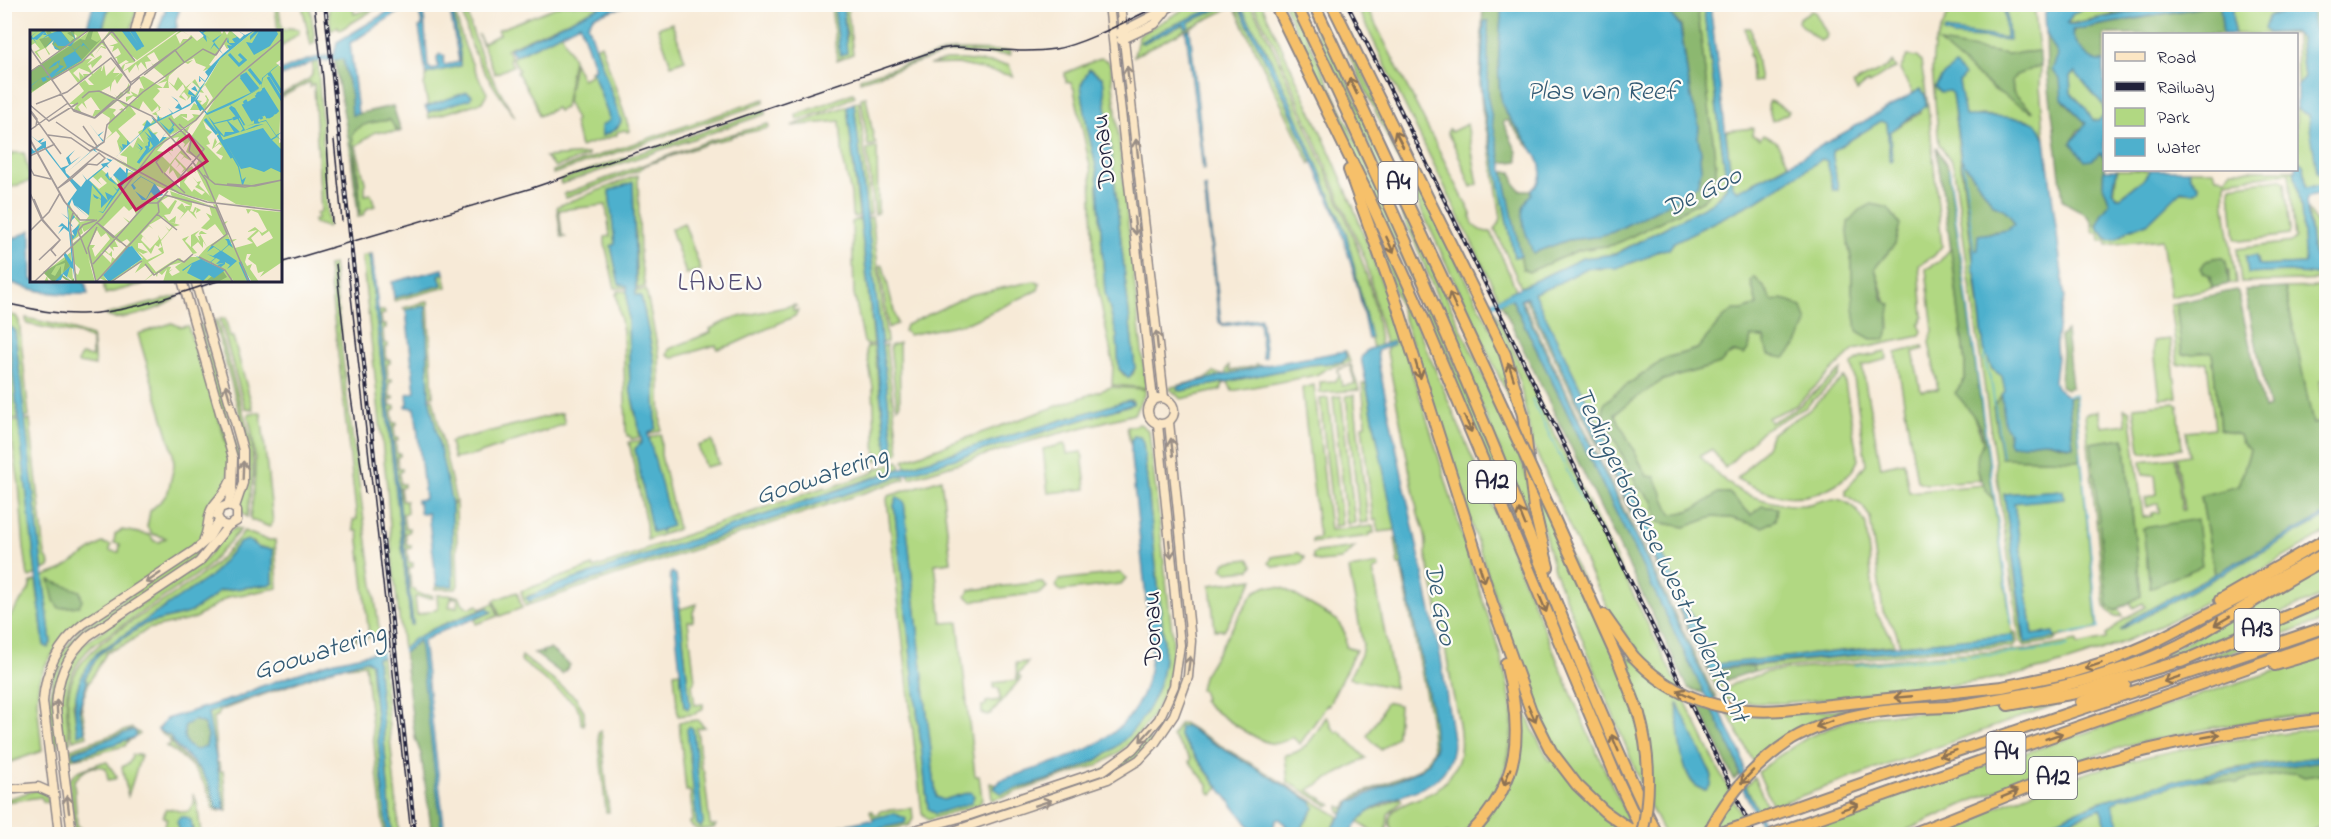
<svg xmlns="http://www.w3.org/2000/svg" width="2331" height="839" viewBox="0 0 2331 839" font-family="'Indie Flower',sans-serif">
<rect width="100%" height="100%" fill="#fdfcf7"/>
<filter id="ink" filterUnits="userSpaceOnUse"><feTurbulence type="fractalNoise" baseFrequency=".0167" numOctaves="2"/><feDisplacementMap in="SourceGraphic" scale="12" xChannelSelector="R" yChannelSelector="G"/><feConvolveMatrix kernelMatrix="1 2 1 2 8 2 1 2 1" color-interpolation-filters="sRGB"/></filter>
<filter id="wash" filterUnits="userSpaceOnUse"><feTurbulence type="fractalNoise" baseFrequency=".008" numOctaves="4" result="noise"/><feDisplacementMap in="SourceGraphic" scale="24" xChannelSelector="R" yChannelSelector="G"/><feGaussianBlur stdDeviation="1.35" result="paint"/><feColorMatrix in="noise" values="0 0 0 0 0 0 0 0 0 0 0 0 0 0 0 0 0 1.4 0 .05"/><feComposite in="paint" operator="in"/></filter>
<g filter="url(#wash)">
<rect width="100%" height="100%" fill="#f7ead7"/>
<g fill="#b1d882" stroke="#6a7d5e" stroke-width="1.5" fill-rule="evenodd">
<path d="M1956 4 2034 5 2039 51 2006 54 1941 44 1994 90 2031 110 2013 92 2012 80 2016 75 2041 65 2040 87 2045 140C2042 130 2036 123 2026 119L1982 115 1965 117 1959 82 1939 89 1950 91 1952 94 1984 349 1992 369 2002 376 2005 391 2002 395 2001 458 2081 460 2097 629 2058 637 2055 641 2025 646 2020 641 1954 169 1951 161 1939 144 1932 69 1934 45 1950 10ZM2063 490V498L2014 502 2033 635 2054 632 2055 638 2023 639 2004 494Z"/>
<path d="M109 5H138L131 31 102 32Z"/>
<path d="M275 5H278L282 27 285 30 288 28 299 29V33L281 47 280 32 278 31Z"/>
<path d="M302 5H310L315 42 311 45Z"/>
<path d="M328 5H353L354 14 374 8V5H382L340 30 338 26 331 31Z"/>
<path d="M452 5H455C458 36 471 65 487 93L482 102 429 118 428 112 472 96 467 92 428 106 424 86 427 73 460 66V54Z"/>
<path d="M462 5H466L471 27 484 63 515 117C487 77 468 55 462 5Z"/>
<path d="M561 5H604L506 49 512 58 561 33 573 58 565 108 558 111 556 108 539 116 535 102 517 72 519 70 512 58 509 59 513 66 495 74 478 34 483 43 500 34 498 30Z"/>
<path d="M831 5H834L840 55 847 37 843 5H847L853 54 837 60Z"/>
<path d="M1191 5H1221L1167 28 1142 43 1227 5H1242L1235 8 1234 6 1191 27V29L1185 30 1134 56 1139 35Z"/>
<path d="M1246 5H1250C1276 48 1293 96 1313 142 1340 205 1376 277 1380 346L1373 348 1346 233 1268 54 1241 9 1246 6Z"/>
<path d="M1253 5H1262C1295 77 1331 149 1360 224 1403 336 1437 450 1471 565 1485 611 1514 679 1512 727 1510 768 1494 807 1462 834H1394C1375 804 1420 802 1436 790 1445 783 1454 772 1458 761 1465 739 1456 711 1452 689 1445 643 1436 599 1426 554 1427 539 1425 528 1418 515L1387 352V347L1394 344H1385L1366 261 1275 45Z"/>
<path d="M1284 5H1292L1406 248 1643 812 1641 821 1399 252Z"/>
<path d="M1303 5H1309L1336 57 1522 461 1532 493 1538 544 1414 240Z"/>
<path d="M1326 5H1329L1498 343 1522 417 1515 411Z"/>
<path d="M1356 5H1366L1471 214C1471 227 1480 232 1491 232L1516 289 1499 298Z"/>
<path d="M1697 5H1703L1727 185 1713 202 1615 254 1583 258 1521 287 1495 229 1499 224 1501 218 1490 147H1492L1514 257 1521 256 1523 269 1529 272 1579 250 1612 245 1622 241 1703 200 1716 179V166Z"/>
<path d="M2087 5H2110L2113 15 2068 24 2072 15Z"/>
<path d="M2233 5H2293L2285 12 2271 15 2268 33 2288 31 2299 35 2304 78 2297 86 2296 34H2234Z"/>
<path d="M2312 5H2326V44C2312 34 2313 21 2312 5Z"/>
<path d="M1239 9 1265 56 1312 160 1310 164 1236 10Z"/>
<path d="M1811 11 1815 12 1827 34 1826 38 1820 41 1798 22 1799 18Z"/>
<path d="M672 23 685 60 671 65 658 28Z"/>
<path d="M1745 28H1751L1760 81 1752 82 1751 56H1749L1750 49Z"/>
<path d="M601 44 630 131 627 132 625 130 617 132V135L580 147 574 122 576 120 567 101 574 62 582 79 591 75 590 71 592 70 610 120 602 136C610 133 619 129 621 121L596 47Z"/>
<path d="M952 50 1010 51V55L950 52 860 81V78Z"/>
<path d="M1907 56 1917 57 1921 62 1928 106 1942 246 1934 256 1919 265 1923 317 1919 325 1922 331 1920 336 1854 350 1795 406 1767 418 1771 422 1794 410 1841 370 1839 376 1805 408 1763 430 1725 468 1712 449 1700 456C1716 473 1731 490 1754 497 1769 502 1789 506 1804 505 1814 504 1822 499 1832 499 1848 498 1860 512 1866 525L1875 612 1891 636 1894 645 1716 665 1534 293 1551 287 1587 268 1603 269 1632 263 1659 250 1669 249 1674 242 1758 200 1822 159 1827 160 1833 190H1838L1832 151 1881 121 1887 123 1890 161V132L1921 112V89L1913 93 1900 70ZM1848 244H1895L1875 268 1889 313 1890 329 1852 292V264ZM1754 277 1763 286 1772 301 1764 338 1751 336 1749 348 1726 357 1719 364 1663 380 1630 402 1615 414 1647 476 1671 514C1690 513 1703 505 1718 493H1729L1751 515 1775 520 1763 527 1731 518 1712 517 1685 527 1658 522 1653 501 1638 487 1603 415 1604 404 1615 393 1666 358 1697 349 1743 310 1757 305 1751 281Z"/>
<path d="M1101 58 1108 61 1111 67 1146 388 1112 385 1113 363 1094 270 1091 171 1074 89 1071 83 1066 82 1065 73ZM1090 69 1103 78 1135 368 1133 374 1129 376 1124 375 1119 369 1117 336 1105 292 1097 171 1087 126 1081 85Z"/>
<path d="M946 60H963L1009 65 1013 76 957 64 929 65Z"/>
<path d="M313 62H318L328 226 326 227 314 223V220L318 218 316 214 321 212 314 84 310 87V82L281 97V95L309 79 312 75Z"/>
<path d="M1892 62 1896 68 1890 70 1869 84 1868 82 1857 91 1853 84 1889 66Z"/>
<path d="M2326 68V116C2317 104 2317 80 2326 68Z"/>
<path d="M2073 72 2077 74 2103 105V116L2098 121 2093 120 2085 107 2071 93 2070 76Z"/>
<path d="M853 93 855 96 825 111 797 120 796 115Z"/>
<path d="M866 97 874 141 876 144 868 146 861 98Z"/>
<path d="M764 99V103L553 174V171Z"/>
<path d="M859 101 871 214 867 215 854 103Z"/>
<path d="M1770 101 1789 111 1787 114 1772 121 1768 105Z"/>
<path d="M847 106 859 216 854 217 852 214 851 194 843 159 840 121 791 126Z"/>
<path d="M2296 109 2308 115 2325 180 2324 185 2306 187C2305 176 2307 166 2297 160Z"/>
<path d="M766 110V114L561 184 560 180Z"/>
<path d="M391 120 398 132H375L356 146 365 182V195L371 194 375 206 368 208 362 216 358 217C363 192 356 161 352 135 359 122 377 122 391 120Z"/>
<path d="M768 124 769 128 731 136V138L712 142 646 165 639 170 566 198 564 194 708 141Z"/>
<path d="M1467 124 1478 184 1471 187C1463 169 1459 150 1447 133L1449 129 1451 132Z"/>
<path d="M1753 128 1752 135 1760 139 1763 135 1776 141 1789 164 1737 191 1732 186 1726 131Z"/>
<path d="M877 147 878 213 875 214 867 150Z"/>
<path d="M13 153H24L31 181 5 189V163Z"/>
<path d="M588 154V156L555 167 545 157Z"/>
<path d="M2117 170H2150L2143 180 2120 197 2114 194Z"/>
<path d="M2189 170H2214L2216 177 2226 178 2232 170H2294L2301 207 2305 264 2261 266 2258 265 2257 258 2246 257 2248 273 2289 272 2317 275 2319 266 2313 254 2308 209 2326 241V280L2241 283 2237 249 2292 242 2295 239 2289 173 2226 181C2220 196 2234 261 2236 283L2229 284V270L2209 274 2212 288 2170 297 2162 239 2107 245 2106 241H2100L2099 233H2094L2092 225 2097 224V227L2107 239 2122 236 2129 230 2149 222 2179 192H2196L2199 186 2190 176Z"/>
<path d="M638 175 640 258 645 287 637 289 633 183 609 191 615 244 611 246 619 284 627 286V288H615L605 244V237L610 236 606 205 559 210 562 235 565 237H561L557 208 558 206Z"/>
<path d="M2280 179 2285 183 2290 230 2289 235 2241 241 2235 239 2230 191 2231 186Z"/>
<path d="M1369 212 1587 731 1635 834H1473L1505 790 1516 689 1533 730 1550 761 1560 754 1540 720 1503 621Z"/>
<path d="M872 217 887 342 881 343 867 218Z"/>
<path d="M860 218 874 344 867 345 864 342 854 294 852 222Z"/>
<path d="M684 223 701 270 686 274 671 229Z"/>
<path d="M1951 248 1965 364V379L1956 393 1971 410 1983 441C1978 455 1976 466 1980 480L1926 484 1917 481 1896 353 1923 346 1924 349 1913 352 1921 391 1938 389 1929 342 1933 331 1926 269 1939 262Z"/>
<path d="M369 254 411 625 413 624 378 311H384L385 314 381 315 382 325H386V328L383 329 384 343 388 344V346L385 347 386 360H390V363L387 364 388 379H392V381L389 382 390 397H394V399L390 400 391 406H395V409L392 410 393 423H397V425L394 426 395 438H398V441H395L397 454H400V456L397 457 398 468H402V471L399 472 400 484H404V487L400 488 402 501H406L407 513 403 514 405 528H409V532L405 533 407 545H411V548L407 549 409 563H413V567L409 568 411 589H415L416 592 422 595H432L433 598 415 597 417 615 438 609 437 595H452L449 607H457L458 598H453V595L460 597 463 604 470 608 478 605 480 609 494 603 498 616 476 624 475 619 489 613 488 608C458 618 427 628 403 649L393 567 387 487 362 256Z"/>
<path d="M333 264 347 398 380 635 355 640 354 635H356V638L369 636 358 531H354L353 520 357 519 328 266Z"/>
<path d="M883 265 897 324 888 328 880 266Z"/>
<path d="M444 273 447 287 394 301V298L442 285 439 274Z"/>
<path d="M103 281V280L155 281 105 294Z"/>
<path d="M1034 281 1040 284 1038 290 970 322 909 335 904 331 906 325 970 295Z"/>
<path d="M2326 287V378L2320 381 2326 421 2313 425 2285 288Z"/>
<path d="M646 290 659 355 661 430 648 435 656 428 654 360 641 296 636 295V291Z"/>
<path d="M617 291H627L630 388 640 437 631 439 630 436H627L626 429 623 331 616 294H618Z"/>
<path d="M178 296C170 307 116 325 106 315Z"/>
<path d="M1527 297 1713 677 1718 669 1727 680 1718 691 1525 298Z"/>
<path d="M1522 300 1716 698 1713 697 1520 301Z"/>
<path d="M428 301 433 396 429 397 426 306 406 310 403 308Z"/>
<path d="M2176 303 2182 355 2212 351 2220 429 2239 435 2241 442 2250 450 2239 486 2201 496 2215 574 2132 619 2120 630 2326 517V533C2249 577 2168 629 2083 657 2013 681 1937 687 1864 694 1818 699 1769 709 1723 699L1726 690 1733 684 1767 672 1945 654 2028 650 2077 641 2078 645 2106 639V635L2125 618 2145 607 2143 603 2133 608 2130 602 2141 595 2124 438 2091 443 2100 523 2115 611 2119 609 2123 616C2115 618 2108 613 2105 606L2085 414 2099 411 2102 427 2126 424 2124 408 2130 411 2143 517 2152 516V513L2159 512 2158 503 2147 507 2145 498 2157 494 2155 475 2143 474 2141 461 2175 457 2182 510H2184L2177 457 2189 455 2186 431 2215 428 2207 362 2178 365 2170 304Z"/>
<path d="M1491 304 1741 815 1734 820 1693 834H1664L1651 808 1554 570 1539 512 1538 495 1614 640 1631 660 1639 651 1616 623 1595 584 1532 443 1518 374 1487 306ZM1677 705 1712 776 1711 785 1706 790C1678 789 1679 725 1677 705Z"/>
<path d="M794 305 796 306 793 307V311L798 310 795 316 732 345 717 349 716 345 672 358 667 355 669 349 709 333 711 332 710 329 730 319Z"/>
<path d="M4 314 16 316 19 321 29 417 24 418 15 330 10 328 8 330 18 418 9 420Z"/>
<path d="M26 318 61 326 92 336 95 366 78 363 79 358 82 355 92 357V340L78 334 27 324Z"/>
<path d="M225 318 230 337H233L253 409 245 408 220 319Z"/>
<path d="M217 320 252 444 253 475 247 517 242 513 239 505 247 469V439L214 321Z"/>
<path d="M172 323 181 327 188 326 199 362 206 375 230 457 228 478 199 542 62 640 45 666 39 681 37 701 42 751 5 764V623L29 590 31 582 36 580 44 645 49 647 51 642 42 577 61 570 102 543 111 545 110 551 119 552 120 544 114 543 115 534 122 530 150 535 154 541 159 542 166 538 152 534 147 527 150 511 163 499 168 492 174 466 173 452 138 334Z"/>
<path d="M201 324 240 459 237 494 234 493 236 480 198 325Z"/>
<path d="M2170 339 2177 397 2160 399 2153 341Z"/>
<path d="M899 343 900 405 897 407 890 346Z"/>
<path d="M886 345 899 453 893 455 882 346Z"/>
<path d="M874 346 888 457 876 461 873 387 866 350 867 347Z"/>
<path d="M1346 351 1350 362 1328 368 1316 375 1232 391 1228 382 1223 384 1221 390 1181 399 1169 388 1207 378 1214 372 1221 375 1226 374V369L1229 366 1230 371 1256 366V364L1264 367 1180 386 1177 390 1181 391 1310 365 1342 362 1346 358 1345 352H1341Z"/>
<path d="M1886 352 1887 359 1862 366 1881 467 1904 462 1909 492 1983 485 1994 501 2011 625 2012 631 2016 633 2017 643 2013 647 1947 649 1754 671 1753 666 1937 647 2014 643 2013 632V635L1900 645 1895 629 1883 612 1870 517 1862 506 1846 495V490L1866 464 1852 364 1862 357Z"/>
<path d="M1351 365 1359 390 1320 393V382L1335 381 1339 376 1338 369ZM1350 365 1355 384 1342 386 1338 370Z"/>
<path d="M1844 377 1858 460C1853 472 1847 477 1836 484 1801 506 1771 496 1737 479L1766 447 1772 433 1808 411Z"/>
<path d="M1362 384H1366L1396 530 1378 532 1377 520H1373L1362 426 1366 425Z"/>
<path d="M1314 385 1330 530 1373 526 1374 533H1370V536L1312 543V539L1319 538 1302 388Z"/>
<path d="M1111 387 1145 389V393L1134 414 1034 440 910 478 908 473 1133 404 1132 400H1129L906 467 904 460Z"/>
<path d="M1354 395 1368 522 1360 523 1346 396Z"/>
<path d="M1341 396 1355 523 1347 524 1333 397Z"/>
<path d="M1328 398 1342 525 1334 526 1320 399Z"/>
<path d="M429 399H433L456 502H451Z"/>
<path d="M2176 403 2178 406 2182 448 2142 453 2140 450 2134 407Z"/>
<path d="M249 413H261L273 522 270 527 251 520 250 517C256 480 258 453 248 416Z"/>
<path d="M562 413 565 424 475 455 454 459 450 442 452 441Z"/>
<path d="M24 420H30L45 555 50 564 49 567 42 571Z"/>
<path d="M19 421 36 574 30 577 28 576 24 548 19 484 9 422Z"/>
<path d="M1140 424 1149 431 1173 641C1173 694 1145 741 1098 765L992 800 990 783 996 785 994 788 1099 759C1138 733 1167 691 1164 643L1143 442 1134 436 1130 443 1127 427Z"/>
<path d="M661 434V455L678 529 647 540 646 524 629 442 641 440 642 443 635 449 653 532 671 526 649 438Z"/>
<path d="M712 441 719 464 705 467 698 446Z"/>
<path d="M1065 444 1067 454 1082 452 1086 489 1048 493 1043 449Z"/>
<path d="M899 461 901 468 528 596 527 598 530 601 903 475 905 479 525 606 521 591 593 566 594 568 645 551V549L825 487 826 489 875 472 874 470Z"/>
<path d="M941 479 951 562 935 564 942 623 958 622 975 776H979L982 798 980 804 928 820 922 813 887 499 888 496ZM898 499 904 502 936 797 943 800 970 792 928 808 894 505Z"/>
<path d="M452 504H456V506L458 585 456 589H435L437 586 453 585Z"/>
<path d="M235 528 241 529 205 569 93 645C61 675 65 702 70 742L63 744C58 702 57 676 86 642L204 561 224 535Z"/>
<path d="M244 531 267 540H275L278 588 228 597 194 619 148 629 126 644 107 652 89 682 81 704 87 736 73 740C55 679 82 654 129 623 153 608 176 593 199 577 216 565 231 548 244 531ZM253 542 259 548 273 549V584L219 591 212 598 189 613 145 624 99 654 85 678C87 682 78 721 77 730L73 703 97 653 211 576 239 543Z"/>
<path d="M215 534 218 536 199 558 90 631 60 671 58 746 54 747 49 701 54 672 60 655 78 632Z"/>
<path d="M1395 538H1398C1408 586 1418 634 1426 683 1430 703 1437 726 1435 746 1435 754 1430 761 1425 766 1401 788 1359 784 1342 813L1339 811V806L1343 808 1357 795 1418 770 1427 761 1433 750 1430 717 1401 565H1398L1397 560 1398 559Z"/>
<path d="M1355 547 1341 560 1318 562 1313 559V554L1317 552Z"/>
<path d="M1299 553 1305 558 1301 564 1274 567 1269 563 1272 557Z"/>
<path d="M1249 559 1253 565 1250 570 1227 572 1222 569 1225 562Z"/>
<path d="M2326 563V594L2217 640 2166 657 2164 654Z"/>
<path d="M1378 564 1379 568 1373 570 1395 688 1349 678 1361 655 1363 645 1349 569Z"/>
<path d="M1120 573 1126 578 1121 584 1060 591 1056 586 1059 580Z"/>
<path d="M1254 579 1224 630H1215L1210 585Z"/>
<path d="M1041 582 1047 587 1041 593 972 601 966 596 970 590Z"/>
<path d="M1267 586 1283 588 1337 620 1345 633 1346 647 1356 650 1328 706 1327 705 1300 744 1292 737C1286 741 1279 745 1270 743 1258 741 1210 710 1203 700L1205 699 1202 690 1200 689 1203 676 1250 598 1256 591Z"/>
<path d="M517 592 522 608 500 616 494 600Z"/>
<path d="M697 604 693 612V621H688L695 681 692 685 695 705 703 704V708L695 714 678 716 674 673 680 672 684 706 688 709 690 705 680 609Z"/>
<path d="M2326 606V620L2167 674Z"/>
<path d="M2326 655V711L2210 728 2128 745 2042 773 1971 801 1898 834H1789L1788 832 2177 702Z"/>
<path d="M522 656 576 698 584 711V725L581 724 580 712 574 703 521 661Z"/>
<path d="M382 657 398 819 399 834H392L377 658Z"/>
<path d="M366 660 371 663 387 834H384L365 664 340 667Z"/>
<path d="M1028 662 1018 675 1021 678 992 713 987 715 982 713V706L986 705V702L1000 700 999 688H994V683L1017 680 1016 663Z"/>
<path d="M336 668 219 711 218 716 213 717 217 762 219 763 220 771H223L227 810H225L207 713Z"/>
<path d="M2085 694 1773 806 1758 772 1777 757 1808 737 1848 720 1877 715 2000 708Z"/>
<path d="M1386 702 1399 705 1397 736 1381 750 1367 736 1378 719Z"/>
<path d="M1854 708C1815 717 1784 735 1753 761L1728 714 1760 716Z"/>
<path d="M1326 717 1331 723 1330 725 1337 733 1339 731 1366 758 1308 790 1332 805 1329 806 1288 782 1285 755C1307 753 1315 734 1326 717Z"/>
<path d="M698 720 705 727 697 728 701 767 704 772 710 825H716L714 828C704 829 694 833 689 822L693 821 690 791H686L679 722Z"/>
<path d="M1183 723 1335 814 1339 817 1328 834H1298L1314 808 1312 802 1185 727H1180L1179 735 1219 788 1212 795 1208 791V785L1189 761 1191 759 1172 736 1179 724Z"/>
<path d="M2326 727V756L2230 769 2149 787 2098 802 2026 834H1937C1987 810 2039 787 2093 771 2169 748 2248 737 2326 727Z"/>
<path d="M132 728 140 734 127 742 125 746C113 748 75 762 66 758L64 751ZM133 730 129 739 76 757 73 755V751Z"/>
<path d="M158 730 170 736 174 747 200 771 209 784 216 808 222 811 214 810C207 780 192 762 166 746L171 744C167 733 162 737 158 730Z"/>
<path d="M601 731 609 812H606L598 733Z"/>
<path d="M1148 739 1152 742C1114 784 1053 795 1001 813L1000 809C1052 791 1108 779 1148 739Z"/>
<path d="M132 755H141L128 796 122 767 130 762Z"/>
<path d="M2326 758V824L2305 834H2115L2105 801 2213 775Z"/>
<path d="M103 762H107L117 777 115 779 108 780 106 768C92 763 83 771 74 781L77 826 89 834H75L69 780 78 771Z"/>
<path d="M1754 777 1768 808 1758 811 1746 786Z"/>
<path d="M36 790 45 793 49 803 43 801 41 797 5 802 4 800Z"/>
<path d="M193 794 197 803 201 834H193V827L170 834H162L167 818 163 817 166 809C174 807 179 814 189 811L194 803Z"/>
<path d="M1400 798 1402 801 1388 814 1387 829 1383 834H1378L1357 822 1368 812Z"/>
<path d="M912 808 913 819 909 825 872 834H856L904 823 875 818 873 820 870 811H873L874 814H879V811Z"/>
<path d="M2100 808 2110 834H2038Z"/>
</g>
<g fill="#8cb870" stroke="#576d56" stroke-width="1.5">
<path d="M2110 4 2165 5 2113 15Z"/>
<path d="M2220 4 2223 34H2104V61C2090 63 2077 46 2072 34L2074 30Z"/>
<path d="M1483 5H1502C1500 29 1495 84 1503 106 1508 122 1523 133 1533 147L1530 148 1507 120 1503 122 1517 152 1518 161 1501 163 1498 147H1490L1482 109 1480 83Z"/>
<path d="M1671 5H1697L1716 166C1716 181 1714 189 1703 200L1622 241 1612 245 1579 250 1529 272 1523 269 1503 172H1512L1515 184 1520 190H1531L1533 253 1568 240 1594 237 1612 232 1649 214 1697 185 1701 170 1700 158 1701 152 1698 138 1699 125 1691 98 1681 26 1670 14Z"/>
<path d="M2046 33 2058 55 2065 103 2086 123 2085 127 2078 130 2071 143 2092 160 2100 153 2104 157 2103 185 2110 204 2102 213 2097 224 2092 225C2088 210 2073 210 2063 200L2047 72Z"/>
<path d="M1939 43 2006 54 2039 51 2041 65 2016 75 2012 80 2013 92 2033 112C1997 96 1969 68 1939 43Z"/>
<path d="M343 59 351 96 352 115 393 106 401 131 398 132 390 120C377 122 359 122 352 135L360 206V212L358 213 350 148 334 60Z"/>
<path d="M1936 147 1948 167 1994 501C1984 486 1974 474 1978 454 1979 450 1983 445 1983 441 1983 426 1965 404 1955 393L1965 379V364L1954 271Z"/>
<path d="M1961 159 1994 205C2005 208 2011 214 2014 224L2008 230 1990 232 1977 250 1973 251Z"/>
<path d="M1872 204 1888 208 1900 224 1895 244 1875 268 1883 300 1891 305C1887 317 1891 327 1885 339H1871L1857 331 1852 292V264L1847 234 1848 222 1858 211Z"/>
<path d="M2212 258 2221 257 2226 260 2229 284 2212 288 2211 276 2204 273 2201 268 2205 262Z"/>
<path d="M1754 277 1763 286 1772 301 1783 299 1802 307 1807 323 1796 346 1785 358 1768 355 1764 338 1751 337 1749 348 1744 355 1735 352 1726 357 1720 364 1663 380 1630 402 1615 414 1647 476 1655 477 1671 514C1690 513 1703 505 1718 493H1729L1751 515 1762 506 1777 508 1775 520 1763 527 1731 518 1713 517 1685 527 1658 522 1653 501 1638 487 1603 415 1604 404 1616 393 1666 358 1697 349 1723 318 1734 310H1743L1757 305 1751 281Z"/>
<path d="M2285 288 2313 424 2326 421V514L2215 574 2201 496 2239 486 2250 450 2241 442 2239 435 2220 429 2212 352 2182 355 2176 303 2236 290 2238 292 2264 409 2269 407 2245 290Z"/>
<path d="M1509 299 1512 300 1705 694 1688 688 1501 303Z"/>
<path d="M2066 331 2072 387 2067 389 2061 386 2060 383 2062 351 2060 337Z"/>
<path d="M2002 395 2005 423 2009 432 2008 442C2027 446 2027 442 2043 441 2054 441 2061 447 2073 446L2068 397 2074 396 2081 460 2001 458 1993 407Z"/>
<path d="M2124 438 2141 596 2115 611 2108 607 2091 443Z"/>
<path d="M2197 519 2202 566 2150 588 2143 528Z"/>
<path d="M49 580 80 591 82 600 79 606 59 608 54 601Z"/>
<path d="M420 639 442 834H432L421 754 415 738 404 653Z"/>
<path d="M550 649 570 665 562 674 534 653 539 652 543 654 542 651Z"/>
<path d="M1753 666 1754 671 1727 680 1718 669Z"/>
<path d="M1699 706 1713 711 1737 761 1739 775 1734 780Z"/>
<path d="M194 720 204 724 208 736 206 746C191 757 180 741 185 726Z"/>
<path d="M2326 760V774L2304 777 2296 773 2247 779 2237 783 2199 779Z"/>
</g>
<g fill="#4eb0cd" stroke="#386984" stroke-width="1.5" fill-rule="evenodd">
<path d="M93 5H109L102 31H86Z"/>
<path d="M167 5H181L176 20 177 28 172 31H158Z"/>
<path d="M399 5H413C390 14 372 31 350 43L358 114 352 115 351 96 343 59 313 62 281 76V71C299 62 313 57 334 55L337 42Z"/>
<path d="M418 5H423L428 67 433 70 438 67 437 57 440 54 445 56 443 63 445 65 459 62 449 5H452L460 54V66L426 74 419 27 422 26Z"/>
<path d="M604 5H630L594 16 588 24 621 121C619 129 610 133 602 136L601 126 610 120 592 70 595 69 580 24 515 56 509 49Z"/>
<path d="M834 5H843L847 53 840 55Z"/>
<path d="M1221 5H1227L1189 22V27L1185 28 1184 24 1143 43 1140 42 1167 28Z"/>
<path d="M1502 5H1671L1670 14 1680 26 1691 98 1699 125 1698 138 1701 152 1700 158 1701 170 1697 185 1685 195 1613 232 1594 237 1568 240 1533 253C1526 233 1514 212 1531 194V190C1563 168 1509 126 1503 106 1495 83 1500 31 1502 5Z"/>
<path d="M1703 5H1710L1732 186 1737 191 1775 172 1921 89 1925 95 1926 106 1890 132 1892 160 1890 161 1887 123 1881 121 1832 151 1838 190H1833L1827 161 1822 159 1758 200 1674 242 1669 249 1659 250 1645 258 1616 268H1587L1551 287 1534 293 1716 664 1972 638 2013 635 2014 643 1937 647 1719 668 1720 675 1713 677 1527 297 1520 300 1742 756 1745 785 1769 834H1765L1743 789 1737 761 1509 293 1583 258 1616 254 1713 202 1723 192 1727 185Z"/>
<path d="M2004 5H2006L2009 40 1953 36 1944 33 1945 30 2006 38Z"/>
<path d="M2054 5H2087L2072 15 2067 23 2070 25 2165 5H2211L2072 30C2073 43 2091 64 2104 61V158L2100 153 2092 160 2085 161 2071 143 2086 123 2062 99 2060 79 2052 70 2058 55 2046 33 2045 13ZM2075 72 2103 105V116L2098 121 2093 120 2085 107 2071 93 2070 76Z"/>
<path d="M2220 5H2233L2234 34H2223Z"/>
<path d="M2293 5H2312C2313 21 2312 34 2326 44V68L2322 73 2320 84 2321 108 2326 116V193L2308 196 2306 201 2313 254 2321 271 2317 275 2289 272 2248 274 2246 256H2256L2258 265 2261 266 2305 264 2301 207 2294 170H2296L2297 160 2304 165 2306 187 2322 185 2325 182 2317 172 2308 115 2297 109V86L2304 78 2300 38 2294 32 2268 33 2264 29 2268 17 2285 12Z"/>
<path d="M1243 11 1268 54 1289 98 1346 233 1371 338 1368 339 1358 288 1338 220 1285 99 1241 12Z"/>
<path d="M1484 21H1488V99L1521 256 1514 257 1483 104 1481 84Z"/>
<path d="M1190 30 1205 169 1203 170 1186 31Z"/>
<path d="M1955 65 1964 75 1959 82 1965 116C1980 116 2024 115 2036 124 2041 128 2043 134 2045 140L2065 298 2059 323 2056 345 2057 358 2054 381 2056 387 2068 397 2073 446C2062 446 2054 441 2045 441 2034 441 2023 445 2011 445L2008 442 2009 432 2004 423 2002 395 2005 391 2002 376 1992 369 1984 349 1976 276 1973 268V251L1977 250 1978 235 2008 230 2014 224C2011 214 2005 208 1994 205L1961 159 1952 94 1949 91 1941 92 1935 87 1941 77Z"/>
<path d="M1089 69 1103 78 1135 368 1129 378 1119 369 1117 336 1105 292 1097 171 1087 126 1081 85Z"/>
<path d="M467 92 472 95 470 99 428 112 425 107Z"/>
<path d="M854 103 894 451 893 455 888 457 847 106Z"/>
<path d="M2104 163V170H2117L2113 190 2117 197H2121L2143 180 2150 170H2189L2190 176 2199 186 2198 190 2192 193 2181 191 2149 222 2129 230 2117 239 2109 240 2097 227 2102 213 2110 203 2103 185Z"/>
<path d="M633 182 636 295 641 296 654 360 656 428 648 434 672 526 662 529 661 532 660 530 652 532 635 449 642 442 630 388 627 286 619 284 611 246 615 244 609 191Z"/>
<path d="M1204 187H1206L1221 322 1223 324 1261 318 1266 357 1263 358 1259 321 1223 326 1219 322Z"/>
<path d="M31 230 32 280 85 281 88 294C61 295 32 292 8 281V288H6L5 243Z"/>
<path d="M372 254 413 625H411L369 255Z"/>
<path d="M443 269 444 273 439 275 442 285 394 298 392 282Z"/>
<path d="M426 306 429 397 452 504 453 586H437L428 513H420L419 503H417V500L425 499 415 408 406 407V405L408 404 407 394 415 392 406 310Z"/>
<path d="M10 327 15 330V333L51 642 48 648 44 645 8 329Z"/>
<path d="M1393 341 1394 344 1377 351 1379 366 1441 659 1453 739C1453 796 1400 787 1367 813 1359 819 1355 826 1350 834H1328L1351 802 1420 770 1429 762 1435 749 1433 718 1361 358 1367 350Z"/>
<path d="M1345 351 1346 358 1342 362 1310 365 1181 391 1177 389 1180 386 1266 365Z"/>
<path d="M1129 400 1133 402V404L903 475 529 601 526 598 554 586 906 467Z"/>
<path d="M1134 436 1140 437 1143 442 1164 643C1167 689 1140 734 1100 758 1077 772 1028 786 1001 793L994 788 1001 780C1075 755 1152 741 1151 645L1131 458V440Z"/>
<path d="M2063 490 2064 498 2014 503 2033 635 2054 632 2055 638 2025 643 2004 494Z"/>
<path d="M897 497 904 502 936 797 943 800 970 792 974 796 971 803 935 814 928 808 894 505Z"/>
<path d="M2326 514V517L2120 630 2132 619 2174 596Z"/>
<path d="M248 540 259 548 273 549V584L219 591 212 598 189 613 145 624 99 654 85 678 87 682 79 709 85 732 78 735C71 701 75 680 97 653L211 576 239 543Z"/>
<path d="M672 572 676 575 690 705 688 709 684 706 670 576Z"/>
<path d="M488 608 492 612 489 613 437 633 423 641 445 834H442L419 640 404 653 377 658 392 834H387L371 663 366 660 332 669 208 713 225 810 216 808C213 790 205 774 192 761 181 749 177 751 170 736L158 730 166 719 238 697 259 687 331 662 381 651 403 649 414 639 437 627ZM194 720 204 724 208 736 206 746C191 757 180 740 185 726Z"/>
<path d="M1678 704 1712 776 1711 785 1706 790C1680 789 1676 723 1678 704Z"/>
<path d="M689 726 693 729 703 823 701 827 697 824 687 729Z"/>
<path d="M1185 726 1312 802 1314 808 1298 834H1285L1286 826 1280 819 1276 820 1273 828 1275 834H1255L1179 735 1180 727Z"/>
<path d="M133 730 136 732 135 737 76 757 72 755 73 752Z"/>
<path d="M2326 756V760L2207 778 2121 798 2112 804 2123 834H2110L2100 808 2038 834H2026C2055 821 2084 806 2115 797 2184 775 2255 766 2326 756Z"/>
<path d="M894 813 906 819 905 823 856 834H838L839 826 867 820 872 821 875 818Z"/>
<path d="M180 817H186L191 820 193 834H170L179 830 177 821Z"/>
</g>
<path fill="#f7ead7" d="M402 645 404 656 383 660 382 648Z"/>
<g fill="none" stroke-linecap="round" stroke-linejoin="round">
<g stroke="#4eb0cd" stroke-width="1.5">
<path d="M1963 163 1974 251"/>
<path d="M1949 169 2012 625"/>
<path d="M1986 353 1984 358 1992 386 2002 457"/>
<path d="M1532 399 1583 503"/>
<path d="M2063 635 2098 628 2075 394 2066 396"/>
<path d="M1855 665C1926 657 1998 658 2068 646"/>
</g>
<path stroke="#4eb0cd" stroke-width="6" d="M1489 305 1517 293"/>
</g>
</g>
<g filter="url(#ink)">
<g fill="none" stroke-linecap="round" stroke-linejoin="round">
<defs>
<g id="secondary">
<path d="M1109 4 1153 400"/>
<path d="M1120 4 1164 398"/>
<path d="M135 32 142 4"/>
<path d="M144 32 153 4"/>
<path d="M1119 33 1176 4"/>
<path d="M1121 40 1155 24 1165 12"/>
<path d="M182 280 233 458 232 491 228 505"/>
<path d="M195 280 243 450V483L235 507"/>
<circle cx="1161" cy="411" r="13"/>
<path d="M204 539C209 528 207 520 211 510 215 501 225 495 230 482"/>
<path d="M15 789 38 787 54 794"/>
<path d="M59 834 43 702C45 670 58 644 83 624L195 550 208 539 219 521"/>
<path d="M72 834 56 709C57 679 66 656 88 636L199 562 228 526 237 521V510L228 505 220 508 217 516 221 524 228 526"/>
<path d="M900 834 970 815 1104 770 1133 749 1159 719 1174 686 1180 645 1158 424"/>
<path d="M945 834 1108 779 1139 760 1155 743 1174 715 1188 677 1191 641 1169 422"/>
</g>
<g id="motorway">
<path d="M1275 4 1366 191 1415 299 1615 774 1643 834"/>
<path d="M1296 4C1368 153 1435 304 1498 457 1549 584 1597 712 1657 834"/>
<path d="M1314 4 1497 395"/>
<path d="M1332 4 1505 354 1523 415 1534 508 1548 567"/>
<path d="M1349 170 1396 301 1491 600 1531 711 1551 751 1577 785 1604 811 1637 834"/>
<path d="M1553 516 1618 660 1639 714"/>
<path d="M2220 600 2326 539"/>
<path d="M1604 615 1633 656"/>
<path d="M2181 662 2326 599"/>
<path d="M2275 665 2326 650"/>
<path d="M2081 702 2125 685"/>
<path d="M2008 705 2076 693 2187 659"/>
<path d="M1948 707C2028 695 2106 681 2179 645 2228 620 2272 587 2321 562"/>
<path d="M1783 710 2002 687 2073 672 2115 659 2150 644 2326 553"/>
<path d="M1791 740C1841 711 1897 708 1954 707"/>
<path d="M1787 810C1966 746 2146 688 2326 627"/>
<path d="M1470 834C1522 782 1523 731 1506 663"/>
<path d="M1717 834 1739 827"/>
<path d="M1773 834 2326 640"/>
<path d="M1911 834C1968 813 2023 787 2081 768 2161 743 2243 729 2326 719"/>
</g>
</defs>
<use href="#secondary" stroke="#8c8689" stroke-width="11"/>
<use href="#motorway" stroke="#8c8689" stroke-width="14"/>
<use href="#secondary" stroke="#fbe6c4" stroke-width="8"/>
<use href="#motorway" stroke="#f6c06b" stroke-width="10"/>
<g stroke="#22223b" stroke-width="1.5">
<path d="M314 4 323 78 332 223"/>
<path d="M334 140 342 221"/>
<path d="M347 260 411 834"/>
<path d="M280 263 532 188 940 49 953 47C986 48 1022 54 1055 49 1085 44 1132 18 1162 4"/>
<path d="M336 264 350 390 365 493"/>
<path d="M4 303C30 308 56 315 82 314 129 313 176 294 221 280"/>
</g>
<defs>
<g id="rail">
<path d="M325 4 415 834"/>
<path d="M1347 4 1401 111 1754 834"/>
</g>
</defs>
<use href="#rail" stroke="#22223b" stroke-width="4"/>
<use href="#rail" stroke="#fdfcf7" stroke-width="1.5" stroke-dasharray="4.5" stroke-linecap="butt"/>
<defs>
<g id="motorway-bridge">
<path d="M1497 395 1553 516"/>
<path d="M1633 656C1673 699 1726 714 1783 710"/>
<path d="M1639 714C1650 754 1651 794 1642 834"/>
<path d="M1739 827 1787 810"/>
<path d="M1708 834C1727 795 1755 764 1791 740"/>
</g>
</defs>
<use href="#motorway-bridge" stroke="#8c8689" stroke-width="14" stroke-linecap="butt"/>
<use href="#motorway-bridge" stroke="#f6c06b" stroke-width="10"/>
</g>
<defs><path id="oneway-shaft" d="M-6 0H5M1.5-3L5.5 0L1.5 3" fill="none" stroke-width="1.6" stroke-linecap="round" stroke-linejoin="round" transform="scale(1.5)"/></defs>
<g stroke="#998e86">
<use href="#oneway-shaft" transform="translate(1128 75) rotate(-97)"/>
<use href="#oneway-shaft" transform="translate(1137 148) rotate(-97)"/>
<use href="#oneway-shaft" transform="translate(1135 226) rotate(84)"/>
<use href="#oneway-shaft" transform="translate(1157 340) rotate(-96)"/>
<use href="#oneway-shaft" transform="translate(228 393) rotate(-106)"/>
<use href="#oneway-shaft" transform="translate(1172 447) rotate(-97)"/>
<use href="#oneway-shaft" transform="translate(243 470) rotate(-88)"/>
<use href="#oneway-shaft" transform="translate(1170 549) rotate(84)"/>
<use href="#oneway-shaft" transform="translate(153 578) rotate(146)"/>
<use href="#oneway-shaft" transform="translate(1189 665) rotate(-82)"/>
<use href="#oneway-shaft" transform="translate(57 709) rotate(-93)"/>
<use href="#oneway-shaft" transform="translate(1146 735) rotate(132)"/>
<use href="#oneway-shaft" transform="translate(1043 803) rotate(-18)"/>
<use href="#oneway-shaft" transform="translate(68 804) rotate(-97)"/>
</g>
<g stroke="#8c7153">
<use href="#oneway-shaft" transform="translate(1353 86) rotate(-115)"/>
<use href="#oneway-shaft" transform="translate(1399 139) rotate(-117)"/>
<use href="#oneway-shaft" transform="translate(1390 245) rotate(66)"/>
<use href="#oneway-shaft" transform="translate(1453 301) rotate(-115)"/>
<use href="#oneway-shaft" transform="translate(1418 370) rotate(73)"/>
<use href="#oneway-shaft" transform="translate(1511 371) rotate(-108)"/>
<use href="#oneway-shaft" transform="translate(1468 424) rotate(67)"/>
<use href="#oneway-shaft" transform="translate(1522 517) rotate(-112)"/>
<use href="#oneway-shaft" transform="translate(1482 574) rotate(72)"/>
<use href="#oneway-shaft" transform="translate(1543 604) rotate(67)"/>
<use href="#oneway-shaft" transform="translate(2222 621) rotate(150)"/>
<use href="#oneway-shaft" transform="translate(2093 666) rotate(162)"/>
<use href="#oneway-shaft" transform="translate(2172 679) rotate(161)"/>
<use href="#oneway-shaft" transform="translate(1685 694) rotate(-154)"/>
<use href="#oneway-shaft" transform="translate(1903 697) rotate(175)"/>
<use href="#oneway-shaft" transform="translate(1532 714) rotate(66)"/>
<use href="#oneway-shaft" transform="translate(1824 724) rotate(159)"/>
<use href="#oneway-shaft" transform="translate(2054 736) rotate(-19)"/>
<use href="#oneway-shaft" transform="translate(2211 736) rotate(-10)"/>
<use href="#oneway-shaft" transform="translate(1615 743) rotate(-113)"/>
<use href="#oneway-shaft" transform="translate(1948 753) rotate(161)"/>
<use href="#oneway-shaft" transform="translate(1507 777) rotate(111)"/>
<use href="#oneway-shaft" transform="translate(1747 777) rotate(133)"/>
<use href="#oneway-shaft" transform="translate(2010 794) rotate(-22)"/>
<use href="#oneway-shaft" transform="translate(1850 807) rotate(-19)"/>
</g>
</g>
<g text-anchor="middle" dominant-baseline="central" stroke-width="4.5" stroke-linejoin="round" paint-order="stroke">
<g fill="#fdfcf7" stroke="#646373" stroke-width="1.5">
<rect x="1378.5" y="162" width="39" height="42" rx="4.5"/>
<rect x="1468" y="461" width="48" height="42" rx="4.5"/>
<rect x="2234.5" y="609" width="45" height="42" rx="4.5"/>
<rect x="1986.5" y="732" width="39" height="42" rx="4.5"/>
<rect x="2029" y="757" width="48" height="42" rx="4.5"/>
</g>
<g font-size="24" font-weight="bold" fill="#22223b">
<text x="1398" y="183">A4</text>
<text x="1492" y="482">A12</text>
<text x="2257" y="630">A13</text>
<text x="2006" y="753">A4</text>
<text x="2053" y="778">A12</text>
</g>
<g font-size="26" fill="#22223b" stroke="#fdfcf7">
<text transform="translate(1105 151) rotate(-96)">Donau</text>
<text transform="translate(1154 628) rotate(-91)">Donau</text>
</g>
<g font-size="27" font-style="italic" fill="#345b75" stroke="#fdfcf7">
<text x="1602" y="92">Plas van Reef</text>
<text transform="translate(1703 193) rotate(-27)">De Goo</text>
<text transform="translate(822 477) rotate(-18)">Goowatering</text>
<text transform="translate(1660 555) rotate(64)">Tedingerbroekse West-Molentocht</text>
<text transform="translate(1439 604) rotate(79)">De Goo</text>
<text transform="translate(320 653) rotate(-17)">Goowatering</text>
</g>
<g font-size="27" letter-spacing="1.5" fill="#534c74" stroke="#fdfcf7">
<text x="721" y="283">LANEN</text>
</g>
</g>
<g transform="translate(30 30)">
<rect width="252" height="252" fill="#f7ead7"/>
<path d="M2 0H28L26 3 29 0 33 5 30 0H39L44 10 47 6 40 0H57L49 9 59 1 67 0 72 11 80 0H149L107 30 102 26 105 32 95 34 93 40 90 39 93 35 96 33 99 32 96 30 88 35 87 28 83 29 91 24 88 18 82 22 84 16H79L88 13 80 4 74 10 76 19 71 17 65 25 71 16 75 17 72 14 62 23 65 28 60 25 54 30 62 28 57 34 71 25 72 27 62 38 61 34 58 36 63 44 72 36 71 41H72L74 34 76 46 86 36 83 43H90L84 48 91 43 93 45 87 54 85 49 82 53 80 62V56L71 61 88 69 84 64 87 67 91 62 94 64 99 53 100 61 108 65 110 58 114 59 109 48 113 46 133 58 137 51 127 54 136 48 124 38 121 32 123 35 129 31 124 22 117 26 121 31 115 32 118 43 114 45 118 41 111 32 108 36 109 41 106 34 99 43 98 39 92 42 151 0 160 6 152 1 146 5 150 14 153 9H158L161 5 167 11 174 6 171 0H190L192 4 194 0 197 5 200 0 210 9 215 6 197 19 194 14 179 35 183 37 179 45 178 39 173 41 176 37 166 33 164 28 156 32 163 30 158 34 154 32 139 46 138 51 144 56 148 47 156 57 162 52 157 58 165 65 167 62 162 58 168 62 169 58 162 52 165 49 170 58 175 52 164 69 163 64 157 70 158 67 154 62 151 65 157 71 149 67 155 59 153 54 147 61 138 51 139 58H127L130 61 123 69 131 78H130V80L126 82 128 86 122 84 129 80 128 76 122 82 113 71 109 80 100 76 106 84 88 99 100 113 90 122 87 111 90 106 86 101 75 110 82 103 78 98 80 88 72 83 62 87 65 80H70L61 67 54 72 57 79 52 73 48 77 52 83 44 79 48 73 42 78 44 74H39L54 61 49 54 55 50 59 55H64L58 49 62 45 59 42 49 38 43 43 50 50 49 42 54 47 53 44H60L48 53 37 38 0 64V41L35 18 26 20 24 9 16 18 20 24 19 25 15 18 7 22 13 32 0 17 4 22 10 19 5 13 0 16ZM99 59 103 65 96 67V72L103 66 108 68 99 75 88 71 96 78 95 81 92 78 89 80 93 81 86 87 83 83 86 80 85 79 79 78 96 63 100 64ZM225 0H252V29L246 33 252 38 249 113 252 112V180L187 172 206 174 189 164 185 173 136 159 138 161 135 165 137 160 125 155 121 161 127 168 141 165 131 171 138 179 145 170 147 171 140 184 134 185 139 191 146 186 145 193 140 192 150 195 143 197 131 211 134 223 118 232 126 242 141 232 150 228 153 232 137 236 141 237 139 241 143 239 139 242 142 246 150 242 145 237 160 227H168L177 217 173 211V218L168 212 162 217 167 223 163 224 152 209 159 206 155 211 161 217V205L170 200 165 205 170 212 168 206H170L169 203 171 201H172L177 204H170L177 217 194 206 185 194 177 200 171 198 180 189 176 183 182 186 179 175 162 172V175L160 181 163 182 165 177 171 180 166 183 167 178 164 183 167 189 158 180 149 190 154 183 147 178 152 173 156 179 155 176H161L142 167 140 161 182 176 185 179 183 174 187 175 192 193 198 191 194 195 200 210 207 209 201 213 205 218 223 213 217 209 227 200 217 202 225 197 232 203 237 200 228 183 221 180 218 184 216 179 252 182V232L230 247 234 241 228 243 226 235 218 229 221 224H217L215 232 217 236 222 234 220 239 229 252H222L215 241 218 252H204L202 248 203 252H133L137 239 132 245 128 242 127 247 125 243 113 252 122 244 116 235 105 243 112 231 82 252 73 245 78 252 69 248 67 252 58 227 65 252H45V242L48 245 50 239 44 233 42 214 67 194 54 202 51 195 53 203 42 211 41 204 46 206 45 199 49 193 43 186 40 197 38 181 39 173 46 188 47 184 50 192 55 191 59 186 47 174 53 169 48 164 53 162 57 170 59 166 51 158 60 151 69 159 77 153 71 147 68 150 72 155 62 146 71 139 89 155 84 145 90 144V138L95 143 105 142 85 130 95 133 84 125 97 134V127L90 125 100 115 103 118 108 107 114 113 108 102 117 97 112 95 117 90 119 96 124 89 129 90 126 86 133 88 150 79 141 84 144 89 151 84H157V88L151 86 158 91 164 87 162 84 170 85 173 80H160L164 73 167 75V70L172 71 170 73 172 75 178 70 176 71 177 69 175 66 176 65 179 70 176 77 183 68 175 55 171 59 174 63 169 62 171 58 176 53 190 29ZM187 66 161 107 156 104 160 96 166 91 171 87 152 101 141 107 145 111 143 108 149 107 146 112 152 119 140 134 132 126 138 121 143 127 138 120 143 121V114L134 122 127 121 140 106 128 112 125 105 128 102 123 103 119 97 128 92 139 106 146 101 140 106 166 90ZM173 91 187 105 190 112 184 117 187 112 185 108 182 119 189 114 192 116 186 123 193 126 191 130 176 115 180 114 177 107 182 102 176 99ZM150 109 155 114 153 118 160 111 156 122 169 129 166 135 162 131 180 166 169 155 171 151 167 152 162 146 168 154 165 157 175 162 172 165 164 159 162 162 154 152 162 140 166 143 162 136 157 139 146 128 150 123 154 126 151 130 154 127 161 131 154 122 161 130 147 112ZM145 129 149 134 146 138 150 134 154 139 151 143 155 140 159 143 153 149 150 147V159L135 143 140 136 139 144 143 140 148 149 151 145 141 135ZM94 176 99 181 103 178 106 184 100 192 93 187 99 193 84 206 73 197ZM133 187 142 197 139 200 135 196 139 201 131 210 128 205 129 209 120 219 111 210 113 206 118 212 111 204 119 196 123 199 119 195ZM67 200 71 207 76 203 80 209 65 227 62 218H63L65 215H59ZM229 201 232 206 239 201 243 208 227 217 221 208ZM84 209 90 213 97 209 100 212 85 229 82 227 81 233 71 223 74 221 82 227V221L79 224 75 220 79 216 84 221 83 217H88ZM108 213H112L121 224 125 215 129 217 130 213 132 217 128 219 132 223 117 230 108 221 113 224 118 222 108 218ZM101 216 113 228 101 237 89 229 96 221 92 226 95 230 101 225 97 220ZM41 222 43 251 33 243 24 252 17 247 19 252H14L17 246 14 243Z" fill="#b1d882" fill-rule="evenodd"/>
<path d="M19 0 26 8V2L30 0 40 12 44 8 37 3 44 0 45 9 40 14 37 11 40 14 29 21 22 14 24 10 15 18 9 9 19 7 16 2ZM59 1H63L61 9 67 12 71 9 51 31 3 61 0 59V42L50 9 55 10ZM35 226 40 236 33 243 35 233 26 236 21 244 25 246 31 236V244L41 251 44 248V252L36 250 32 247 23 252 13 242 35 230ZM170 230 193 241 197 247 188 252H175L182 246 177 244 184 238 175 242 177 234 164 235Z" fill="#8cb870"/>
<path d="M9 0 2 6 3 8 14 0 17 5 30 0 40 13 45 9 40 0 44 6 51 0 44 6 46 9 41 16 45 20 53 13 50 9 60 21 54 15 51 17 53 13 45 21 52 30 21 48 15 47 17 50 13 52 11 48 1 56 4 59 20 49 4 59 0 56 11 48 18 46 23 41 29 37 28 32 26 35 18 39 24 33 30 30 29 35 34 36 23 46 37 37 33 28 45 21 41 16H28L25 12 23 15 30 20 25 19 23 15V14L24 10 16 17 22 10 18 6 12 9 17 5H13L15 2 7 10 4 9 7 14 3 9 0 11V7ZM168 0H170L172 2 175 0 176 1 173 3 182 11 192 4 184 12 193 24 199 19 197 15 202 16 197 12 198 7 199 13H205L202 9 207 7 200 1 210 9 214 5 207 0 215 5 225 0 190 29 171 59 165 70 170 64 174 66 170 64 167 70 177 83 231 58 232 48 244 38 252 32 233 48 231 58 200 75 205 78 216 96 236 90 246 105 252 102 247 106 252 111 247 107 242 110 252 120V143L241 138 234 142 220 137 211 139 194 110 209 136 212 150 216 147 213 155 252 149 212 155 208 137 178 86 184 93 208 87 215 100 226 95 234 94 242 106 234 94 210 102 213 99 207 88 198 91 210 102 194 107 190 104 193 110 233 98 241 109 246 106 236 91 216 96 215 94 214 96 207 84 200 75 177 85 172 79 171 81H170L165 71 159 76 129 91 139 100 143 95 138 87 145 95 141 98 139 101 143 97 144 100 140 104 137 101 133 107H137L111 129 123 116 120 111V116L118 118V112L108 124 111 120 105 115 112 120 107 113 113 118 119 111 117 107 120 109 114 101 122 108 117 98 125 105 119 97 129 110V112L137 101 129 91 118 97 77 135 79 138 76 136 59 150 78 171 75 162 83 166 87 161 83 156 87 160 96 148 88 156 79 150 71 140 75 145 78 142 79 149 83 146 81 148 88 156 91 152 83 145 90 137 96 143V138L125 154 133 165 127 167 128 170 121 162 116 170H112L105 161 116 169 124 154 111 147 103 154 106 158 104 160 101 155 111 146 98 140 97 149 73 183 68 181 73 182 82 167 71 178V170L69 168 67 169 64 167 63 164 71 169V166L62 155 59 185 45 175 58 187 44 175 42 169 38 179 39 193 43 185 45 187 40 192 43 197 39 194 40 203 45 207 42 201 50 194 45 187 50 194 46 206 42 210 41 206 45 252 43 239 40 237 37 247 42 252 33 244 31 250 24 252 40 236 34 226V223L35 222 42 232 39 202 34 198 28 204 33 196 28 197 32 193 38 198V189L31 183 38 188 37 174 47 160 14 118 0 125V116L4 121 12 115 0 105 8 111 14 108 10 113 16 111V118L31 138 39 135 36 128 45 120 39 127 41 133 51 126 35 139 36 143 68 115 73 112 52 84 58 92 62 88 58 92 68 105 74 101 69 106 74 111 65 120 68 123 63 120 36 143 51 157 56 150 52 144 57 150 73 137 71 134 80 132 76 128 82 130 88 125 92 120 89 115 93 119 92 114 97 115V110L100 113 112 102 117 90 121 94 125 92 121 87 127 91 128 85 130 89 142 83 138 78 143 83 150 79 145 78 149 73 141 66 147 70 152 78 161 73V66L166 67 158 64 159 60 166 66 168 62 161 59 165 56 168 62 170 59 163 51 170 58 175 52 169 47 171 51 169 52V46L175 51 178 46 175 42 193 24 184 15 180 20 184 13 182 11 176 6 177 12 173 7 168 11 174 6ZM197 91 204 102H195L194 106 184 94ZM226 0H246L248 4 240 16 224 25 216 12 222 13 229 1 220 10V6ZM128 185 98 217 102 216 116 234 112 229 79 252 73 245 97 220 72 245ZM195 209H199L203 218 199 215 192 221 207 231 200 237 197 239 200 235 195 232V234L191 237 196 240 187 235 194 233 186 234 190 230 186 228 181 232 186 235 170 229 195 240 194 241 179 252 184 248 179 245 173 251 157 243 162 234 153 241 152 240 162 233 171 229 164 225 180 232 185 228 177 224 183 226 190 221 184 217 177 222 182 215 191 221 198 215 197 211 200 214Z" fill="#4eb0cd" fill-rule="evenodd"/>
<path fill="none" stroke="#4eb0cd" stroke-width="3" d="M93 0 108 20M97 0 110 19M101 0 112 17M103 0 113 17M199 24 209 35 215 30 209 24M219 39 231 54M215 43 228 59M213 44 225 59M214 44 226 60M211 45 224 61M238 45 240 44 252 63M211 47 222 62M238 47 252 70M233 58 248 82M233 59 247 83M232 60 246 84M231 61 245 84M228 62 243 86M230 62 241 79M227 63 241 87M228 64 242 87M226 65 240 88M224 68 235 85M226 68 238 88M222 69 232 86M223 69 234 86M215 70 227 91M221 70 232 89M214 71 227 92H224M219 71 229 89M220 71 230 87M213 74 223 91M200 77 208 87 203 89M175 89 187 104M188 105 202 128M108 133 118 119 116 116M210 232 219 252"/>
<path fill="none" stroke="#a29a99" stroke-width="1.5" d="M81 0 105 31M72 10 101 54M0 18 31 63M186 25 197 8M0 42 59 0M114 45 162 7M21 50 52 32 83 0M100 53 145 20 154 32M30 63 44 81 64 88 110 47M52 68 59 62 69 61 122 86 161 130M6 74 37 62 81 28 101 53M0 75 19 91 48 73M42 79 65 88M0 81 31 124M65 88 99 60 101 54M139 88 161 111 159 121 171 132 179 149M26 92 59 115 149 163 177 172 252 181M53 96 67 116M0 100 38 73M0 100 6 96 7 89 1 81M18 105 41 108 60 121 74 112 77 95 113 62 173 19 185 25 188 22M0 109 35 172 50 190H64L84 208M0 110 34 171 50 190H64L97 217M69 123 75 128 72 131 67 135 58 134 40 150 27 159ZM0 126 25 114M162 131 176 150 219 252M0 138 4 145 21 149M133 143 126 132 140 117M134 143 155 163M174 145 185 154 215 157 252 150M197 154 225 156 252 150M141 158 174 119 149 94M0 163 12 190 30 210 9 230M135 165 186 178 197 204 181 216M4 169 13 190 30 210 21 220 26 226M43 183 40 193 46 252M127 184 147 200M0 201 19 182 30 163M57 224 48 201 53 195 67 190M169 227 195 240 203 252M63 234 117 173H127L136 164M115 234 124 245 148 229 154 232 163 224M4 252 72 188 125 118 166 90 196 56 252 9M66 252 58 218 67 197M66 252 129 182 128 173 138 161M81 252 112 231"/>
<path fill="#c2185b" fill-opacity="0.15" stroke="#c2185b" stroke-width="3" d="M159 105 177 131 106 180 89 155Z"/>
<rect width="252" height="252" fill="none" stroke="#22223b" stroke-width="3"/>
</g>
<rect width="2331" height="839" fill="none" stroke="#fdfcf7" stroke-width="24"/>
<rect x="2103" y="33" width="195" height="138" fill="#fdfcf7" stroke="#a5a5ac" stroke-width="1.5"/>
<rect x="2115" y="52" width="30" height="9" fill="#fbe6c4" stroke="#a5a5ac" stroke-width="1.5"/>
<text x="2157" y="63" font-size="18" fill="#22223b">Road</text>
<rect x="2115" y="82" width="30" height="9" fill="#22223b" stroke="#a5a5ac" stroke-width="1.5"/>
<text x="2157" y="93" font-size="18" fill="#22223b">Railway</text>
<rect x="2115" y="108" width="30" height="18" fill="#b1d882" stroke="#a5a5ac" stroke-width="1.5"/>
<text x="2157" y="123" font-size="18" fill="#22223b">Park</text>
<rect x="2115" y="138" width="30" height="18" fill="#4eb0cd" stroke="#a5a5ac" stroke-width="1.5"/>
<text x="2157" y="153" font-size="18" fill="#22223b">Water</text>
</svg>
